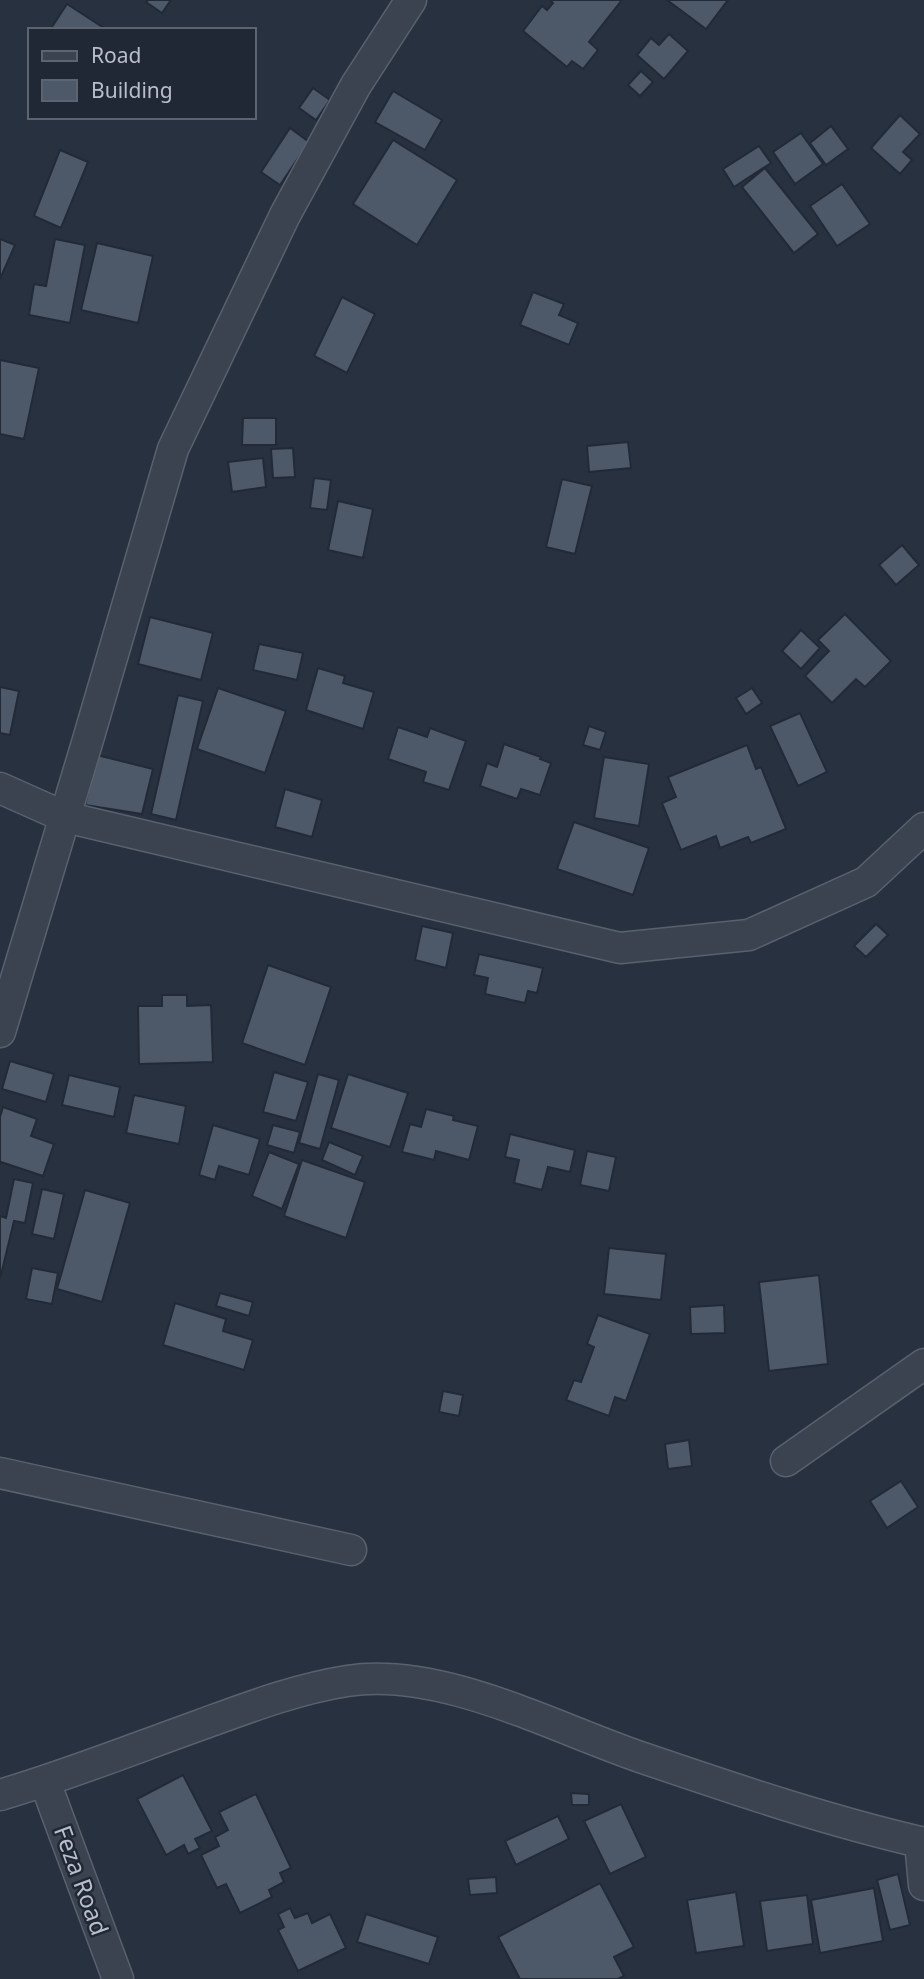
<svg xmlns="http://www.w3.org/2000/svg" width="924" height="1979" viewBox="0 0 924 1979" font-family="'Noto Sans',sans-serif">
<rect width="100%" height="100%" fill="#273140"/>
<g fill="#4d5869" stroke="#222a37" stroke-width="2">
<path d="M148 0H171L162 13 146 2Z"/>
<path d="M550 0H622L589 42 598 50 583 69 572 61 567 67 523 31 542 6 547 10 553 3Z"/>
<path d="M667 0H728L706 29Z"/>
<path d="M67 4 107 30H50Z"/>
<path d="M669 34 688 51 664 79 637 55 651 38 659 45Z"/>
<path d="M641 71 653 82 640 96 628 85Z"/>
<path d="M313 88 330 100 316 120 299 108Z"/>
<path d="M393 91 442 120 425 150 375 122Z"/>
<path d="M900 115 920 134 903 152 912 160 900 174 871 148Z"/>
<path d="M831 126 848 149 826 165 810 143Z"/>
<path d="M290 128 309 142 280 185 261 172Z"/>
<path d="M801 133 823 164 795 184 773 152Z"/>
<path d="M393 140 457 180 417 245 353 204Z"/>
<path d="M759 146 771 163 734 187 723 169Z"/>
<path d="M60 150 88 162 61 228 34 216Z"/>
<path d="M765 168 818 234 794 253 742 187Z"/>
<path d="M842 184 870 224 837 246 810 206Z"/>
<path d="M0 239 15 245 0 279Z"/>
<path d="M55 239 85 245 70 323 29 315 34 284 46 286Z"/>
<path d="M97 243 153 256 138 323 81 310Z"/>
<path d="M533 292 564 304 559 315 578 323 569 345 520 325Z"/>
<path d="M342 297 375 314 347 373 314 356Z"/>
<path d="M0 360 39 368 24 439 0 434Z"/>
<path d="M243 418H276V445H242Z"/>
<path d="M628 442 631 468 589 472 587 446Z"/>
<path d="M293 448 295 477 273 478 271 449Z"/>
<path d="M263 458 266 487 232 492 228 462Z"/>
<path d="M314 478 331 480 327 510 310 508Z"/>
<path d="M562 479 592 486 575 554 546 547Z"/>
<path d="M338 501 373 509 363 558 328 550Z"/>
<path d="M902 545 919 565 896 585 879 565Z"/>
<path d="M845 614 891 661 865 687 856 679 832 703 805 676 829 651 818 640Z"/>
<path d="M150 617 213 633 201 680 138 664Z"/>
<path d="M801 630 820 648 801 669 782 651Z"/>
<path d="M259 644 303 653 297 680 253 670Z"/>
<path d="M318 668 345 676 343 683 374 692 363 729 306 710Z"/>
<path d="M0 687 19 691 10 735 0 733Z"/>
<path d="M218 688 286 711 265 773 197 749Z"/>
<path d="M752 688 762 703 746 714 736 698Z"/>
<path d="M178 695 203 701 176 820 151 814Z"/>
<path d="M800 713 827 772 798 786 770 726Z"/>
<path d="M589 726 606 732 600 750 583 745Z"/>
<path d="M398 727 427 737 430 728 466 741 449 790 423 782 426 772 388 759Z"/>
<path d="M504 744 541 757 540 759 551 763 540 795 521 789 517 799 480 786 487 763 497 767Z"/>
<path d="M747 745 756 769 761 767 786 829 751 843 748 837 720 848 716 836 681 850 662 803 676 797 668 777Z"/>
<path d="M97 755 153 769 142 814 85 805Z"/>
<path d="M604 757 649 764 639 826 594 818Z"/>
<path d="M285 789 322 800 312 837 275 827Z"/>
<path d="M574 822 649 848 633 895 557 869Z"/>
<path d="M876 924 888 935 866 957 854 946Z"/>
<path d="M422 926 453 933 446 968 415 960Z"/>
<path d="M479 954 543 968 537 993 528 991 525 1003 485 994 488 978 474 975Z"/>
<path d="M268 965 331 987 305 1065 242 1043Z"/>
<path d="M162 995H187V1006L211 1005 213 1062 139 1064 138 1006H162Z"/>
<path d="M10 1061 54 1074 46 1102 2 1089Z"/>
<path d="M274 1072 308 1082 296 1121 263 1112Z"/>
<path d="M318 1074 339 1080 320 1149 299 1143Z"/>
<path d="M348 1074 408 1093 390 1147 331 1128Z"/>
<path d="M69 1075 120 1087 114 1117 62 1105Z"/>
<path d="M134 1095 186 1106 179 1144 126 1133Z"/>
<path d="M3 1107 37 1119 31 1136 54 1144 43 1176 1 1162 0 1164V1117Z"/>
<path d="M426 1109 454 1116 453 1120 478 1126 469 1160 436 1151 434 1160 402 1152 410 1124 421 1127Z"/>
<path d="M213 1125 260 1139 249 1175 219 1166 215 1180 199 1175Z"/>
<path d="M273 1125 300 1132 294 1153 267 1145Z"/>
<path d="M510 1134 575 1150 570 1172 548 1167 542 1190 514 1183 519 1160 505 1157Z"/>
<path d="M329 1142 363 1156 355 1175 322 1160Z"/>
<path d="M587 1151 616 1157 609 1191 580 1185Z"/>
<path d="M269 1152 299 1164 282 1209 252 1196Z"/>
<path d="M302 1160 365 1182 346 1238 284 1216Z"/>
<path d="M14 1179 33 1183 25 1223 14 1221 0 1279V1216L6 1218Z"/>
<path d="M42 1189 64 1194 54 1239 32 1234Z"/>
<path d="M85 1190 130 1203 102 1302 57 1289Z"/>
<path d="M609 1248 666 1254 661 1300 604 1294Z"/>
<path d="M32 1268 58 1273 52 1304 26 1299Z"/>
<path d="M819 1275 828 1364 769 1371 759 1282Z"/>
<path d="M220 1293 253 1302 249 1316 216 1306Z"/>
<path d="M175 1303 226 1319 223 1331 253 1340 244 1370 163 1345Z"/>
<path d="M724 1305 725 1333 691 1334 690 1307Z"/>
<path d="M598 1315 650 1334 626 1401 615 1397 609 1416 566 1400 574 1380 581 1382 594 1347 587 1344Z"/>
<path d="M443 1391 463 1395 459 1416 439 1412Z"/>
<path d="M689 1440 692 1466 668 1469 665 1444Z"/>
<path d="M901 1481 918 1507 887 1528 870 1501Z"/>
<path d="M183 1775 212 1831 195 1839 200 1848 188 1854 184 1845 166 1855 137 1799Z"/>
<path d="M571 1793 589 1794V1805H572Z"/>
<path d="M256 1794 291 1868 280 1873 284 1882 269 1890 272 1897 240 1913 226 1884 217 1888 201 1855 219 1846 215 1837 228 1830 219 1812Z"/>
<path d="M621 1804 646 1857 610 1874 584 1821Z"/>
<path d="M558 1816 569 1839 516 1865 505 1841Z"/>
<path d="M898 1874 910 1925 890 1930 877 1880Z"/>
<path d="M496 1877 497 1893 470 1895 468 1879Z"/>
<path d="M600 1883 634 1947 614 1957 624 1976 618 1979H520L498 1937Z"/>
<path d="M874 1888 883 1941 820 1953 811 1900Z"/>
<path d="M736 1892 744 1946 696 1953 687 1900Z"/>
<path d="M807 1895 813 1944 767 1951 760 1901Z"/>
<path d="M290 1908 295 1918 308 1913 312 1923 330 1914 346 1948 298 1971 278 1930 284 1927 278 1914Z"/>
<path d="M366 1914 438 1937 429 1964 357 1942Z"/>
</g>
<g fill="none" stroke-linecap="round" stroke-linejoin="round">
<defs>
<g id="minor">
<path d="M0 788 65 817 620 948 749 935 866 882 924 828"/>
<path d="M0 1032 87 743 173 449 285 215 356 85 411 0"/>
<path d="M786 1461 924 1364"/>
<path d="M0 1473 351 1550"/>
<path d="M45 1782 118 1979"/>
<path d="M0 1795C68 1775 133 1749 200 1725 247 1708 296 1689 347 1681 442 1666 556 1729 646 1759 737 1790 829 1821 924 1843"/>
<path d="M920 1842 924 1885"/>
</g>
</defs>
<use href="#minor" stroke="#59616d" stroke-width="33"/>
<use href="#minor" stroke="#3b4350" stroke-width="30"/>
</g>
<g text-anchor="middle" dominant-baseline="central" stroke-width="5" stroke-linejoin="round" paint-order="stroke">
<g font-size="24" fill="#b8beca" stroke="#202836">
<text transform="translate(82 1880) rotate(70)">Feza Road</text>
</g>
</g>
<rect x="28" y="28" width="228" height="91" fill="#202836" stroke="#5d6471" stroke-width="2"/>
<rect x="42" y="51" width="35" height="10" fill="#3b4350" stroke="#5d6471" stroke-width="2"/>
<text x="91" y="63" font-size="21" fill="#b8beca">Road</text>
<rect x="42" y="80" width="35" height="21" fill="#4d5869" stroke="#5d6471" stroke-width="2"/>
<text x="91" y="98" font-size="21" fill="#b8beca">Building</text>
</svg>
